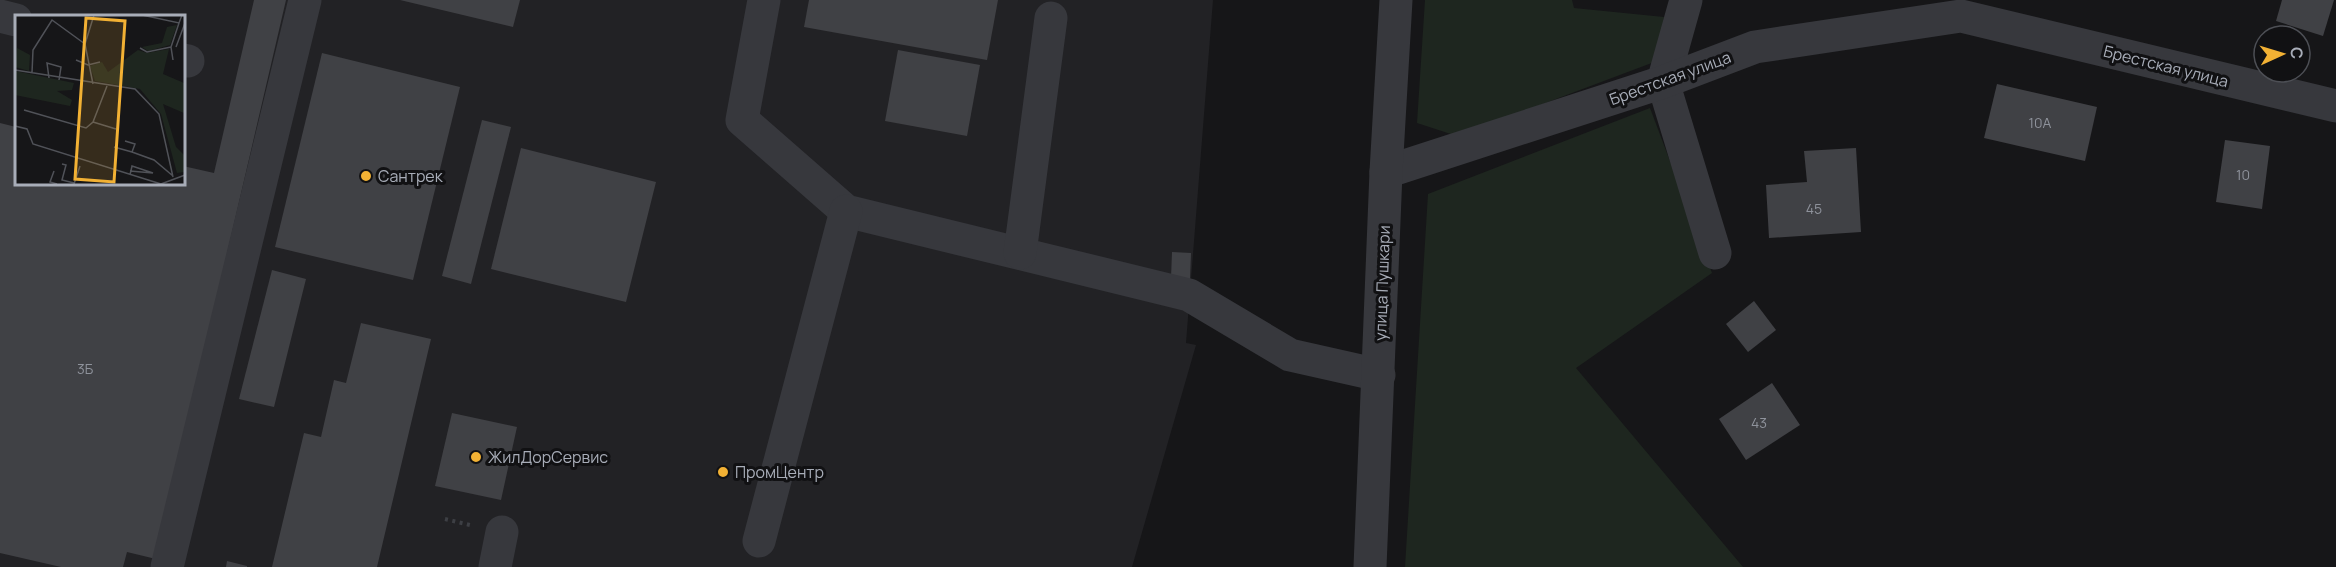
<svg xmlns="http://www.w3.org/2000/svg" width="2336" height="567" viewBox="0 0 2336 567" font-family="Manrope,sans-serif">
<rect width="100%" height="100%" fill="#161618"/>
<path fill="#222225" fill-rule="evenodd" d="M0 0H1213L1186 343 1196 345 1132 567H0ZM16 16H183V183H16Z"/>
<g fill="#1e261f">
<path d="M1425 0H1572L1574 8 1664 17 1657 61 1457 136 1417 123Z"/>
<path d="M1650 108 1712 273 1576 368 1743 567H1405L1428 194Z"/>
</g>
<g fill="#404145">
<path d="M254 0H286L156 559 127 552 123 567H61L0 553V123L16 127V183H183V166L214 173Z"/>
<path d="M400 0H520L513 27Z"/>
<path d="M809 0H998L987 60 804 27Z"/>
<path d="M2282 0H2334L2323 36 2276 21Z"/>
<path d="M898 50 980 65 967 136 885 121Z"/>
<path d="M322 53 460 87 413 280 275 247Z"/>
<path d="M1997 84 2097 107 2085 161 1984 138Z"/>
<path d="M482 120 511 127 471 284 442 276Z"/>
<path d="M2225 140 2270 146 2262 209 2216 202Z"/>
<path d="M521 148 656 182 626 302 491 269Z"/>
<path d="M1856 148 1861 232 1769 238 1766 185 1807 182 1804 151Z"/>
<path d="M1172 252 1191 253 1190 279 1171 278Z"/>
<path d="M272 270 306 279 274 407 239 399Z"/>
<path d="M1754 301 1776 330 1748 352 1726 324Z"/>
<path d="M361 323 431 339 377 567H272L304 433 321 437 334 380 346 383Z"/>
<path d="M1772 383 1800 425 1746 460 1719 419Z"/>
<path d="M452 413 517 427 501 500 435 486Z"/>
<path d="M227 561 247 566V567H226Z"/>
</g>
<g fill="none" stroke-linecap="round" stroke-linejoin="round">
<path stroke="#3d3f44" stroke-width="4" stroke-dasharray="3 4.5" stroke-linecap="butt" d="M445 519 470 525"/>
<g stroke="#37383d" stroke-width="33">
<path d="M764 0 742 120 846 211 1189 295 1290 355 1379 375"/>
<path d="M1686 0 1663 82 1715 253"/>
<path d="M0 16 16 20"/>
<path d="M183 60 188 61"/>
<path d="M1386 172 1663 82 1755 47 1961 16 2336 106"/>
<path d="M1020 253 1051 18"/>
<path d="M759 541 846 211"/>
<path d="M167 567 305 0"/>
<path d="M495 567 502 532"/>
<path d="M1370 567 1386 172 1396 0"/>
</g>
</g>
<g fill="#f2b134" stroke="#111113" stroke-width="2">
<circle cx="366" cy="176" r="6"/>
<circle cx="476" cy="457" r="6"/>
<circle cx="723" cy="472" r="6"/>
</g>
<g text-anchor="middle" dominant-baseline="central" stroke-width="6" stroke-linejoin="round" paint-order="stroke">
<g font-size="14" fill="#8e929b">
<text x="2040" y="122">10А</text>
<text x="2243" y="174">10</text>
<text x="1814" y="208">45</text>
<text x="85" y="368">3Б</text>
<text x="1759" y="422">43</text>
</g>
<g font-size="16" fill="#a8adb8" stroke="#111113">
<text transform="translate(2166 66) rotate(14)">Брестская улица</text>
<text transform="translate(1670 78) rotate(-20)">Брестская улица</text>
<text transform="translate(1382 283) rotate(-88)">улица Пушкари</text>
</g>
<g font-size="16" fill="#a8adb8" stroke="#111113" text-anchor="start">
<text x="378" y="176">Сантрек</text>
<text x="488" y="457">ЖилДорСервис</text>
<text x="735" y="472">ПромЦентр</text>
</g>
</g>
<g transform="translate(15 15)">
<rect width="170" height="170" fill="#161618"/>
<path d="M162 10 155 30 133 36 127 32 147 28 152 12ZM2 33 15 40 14 56 0 52ZM154 34 148 59 169 68V98L148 89 161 132 169 140V157L162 158 146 99 125 74 80 66 75 51 87 47 93 57 123 35 132 38ZM0 56 59 68 57 75 42 76 57 85 55 91 0 80Z" fill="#1e261f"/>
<path fill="none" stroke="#505258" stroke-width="1.5" d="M127 0 164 8 167 0M161 32 170 8M125 33 132 37 156 32M61 45 73 50 85 47M158 45 156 32 164 8M0 55 120 74 144 99 158 162M17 58 18 35 37 5 70 29M34 63 32 48 46 52 44 65M78 69 70 29 79 0M9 95 71 113 78 107 92 71M78 107 101 114M0 111 12 114 18 129 146 169M110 126 120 129 117 137 139 145 158 161M99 132 117 137M47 149 51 150 47 165 59 168M39 156 35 167 42 169M115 160 117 151 138 158 115 156M59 169 65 151M146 169 170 160"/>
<path fill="#f2b134" fill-opacity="0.15" stroke="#f2b134" stroke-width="3" d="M71 3 110 6 99 167 60 164Z"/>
<rect width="170" height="170" fill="none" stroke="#a8adb8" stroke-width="3"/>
</g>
<g transform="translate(2282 54) rotate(86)"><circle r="28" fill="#111113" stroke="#4d4f55" stroke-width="1.5"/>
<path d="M0-4.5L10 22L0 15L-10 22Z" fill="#f2b134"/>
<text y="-9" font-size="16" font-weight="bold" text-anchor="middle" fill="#a8adb8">С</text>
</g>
</svg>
